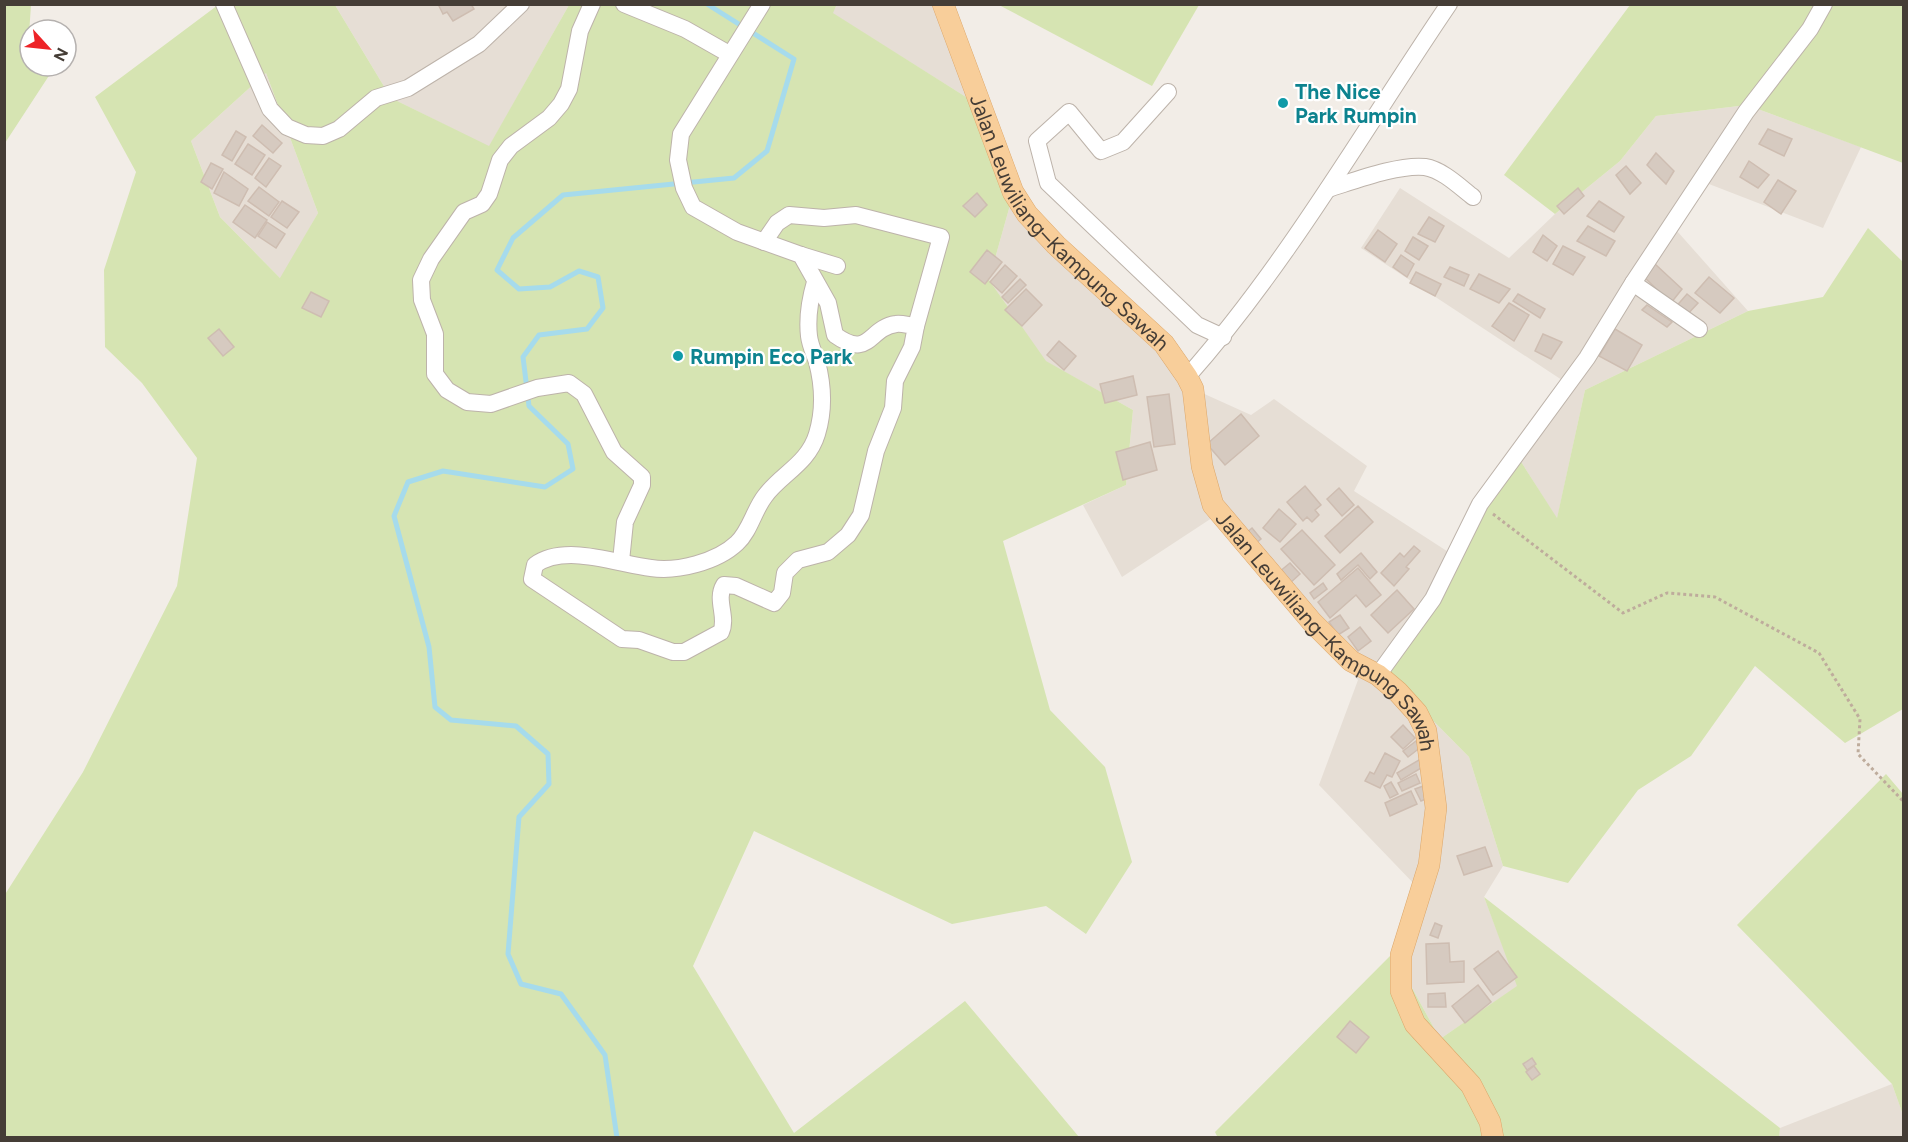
<svg xmlns="http://www.w3.org/2000/svg" width="1908" height="1142" viewBox="0 0 1908 1142" font-family="Figtree,sans-serif">
<rect width="100%" height="100%" fill="#f2ede7"/>
<g fill="#e6ded5">
<path d="M335 5H569L489 147 391 98Z"/>
<path d="M837 5H954L985 109 832 13Z"/>
<path d="M266 73 318 213 281 279 220 217 191 141Z"/>
<path d="M1747 105 1861 147 1823 228 1709 184 1677 231 1748 311 1585 390 1557 519 1518 457 1565 382 1361 248 1400 188 1509 258 1555 214 1620 161 1656 116Z"/>
<path d="M1012 198 1172 350 1189 387 1251 415 1274 399 1367 466 1354 491 1453 555 1380 667 1469 757 1503 866 1484 897 1518 986 1440 1039 1393 953 1418 888 1319 785 1358 680 1218 514 1122 577 1083 505 1126 485 1133 410 1045 361 989 280Z"/>
<path d="M1892 1084 1903 1115V1137L1779 1138 1780 1128Z"/>
</g>
<g fill="#d6e4b2" fill-rule="evenodd">
<path d="M5 4 31 5 28 49 30 66 54 68 5 143Z"/>
<path d="M837 4 833 13 985 109 1012 198 989 280 1046 361 1133 410 1126 485 1003 541 1050 710 1105 767 1132 862 1086 934 1046 906 952 924 754 831 693 966 794 1133 965 1001 1079 1137H5L4 896 83 772 177 586 197 458 142 383 105 347 104 270 136 172 95 97 218 5H335L391 98 489 146 569 5ZM266 73 318 213 280 278 220 217 191 141Z"/>
<path d="M999 5H1199L1152 86Z"/>
<path d="M1630 5H1903V163L1747 105 1656 116 1620 161 1555 214 1504 175Z"/>
<path d="M1868 228 1903 262V709L1845 743 1755 666 1691 756 1638 790 1568 883 1503 866 1469 757 1380 667 1518 457 1557 518 1585 390 1748 311 1823 297Z"/>
<path d="M1886 774 1903 794V1115L1892 1084 1737 925Z"/>
<path d="M1484 897 1780 1128 1779 1138H1218L1215 1132 1393 953 1440 1039 1517 986Z"/>
</g>
<g fill="none" stroke-linecap="round" stroke-linejoin="round">
<path stroke="#a6dbec" stroke-width="5" d="M617 1138 605 1055 561 994 521 984 508 954 519 817 549 784 548 754 516 726 451 720 435 707 429 647 394 516 408 482 443 471 545 487 573 469 568 444 529 406 523 357 539 335 587 329 603 308 598 277 579 271 550 287 519 289 497 270 513 238 563 195 734 178 767 151 794 59 707 4"/>
</g>
<g fill="#d6cac0" stroke="#cebdb1" stroke-width="1.5">
<path d="M438 4H471L474 9 453 21 447 12 443 14Z"/>
<path d="M262 125 282 143 273 153 253 136Z"/>
<path d="M1768 129 1792 139 1784 156 1759 144Z"/>
<path d="M236 131 246 137 232 161 222 155Z"/>
<path d="M248 144 265 155 252 175 235 164Z"/>
<path d="M1656 153 1674 171 1666 184 1647 165Z"/>
<path d="M269 158 281 166 266 187 255 178Z"/>
<path d="M1749 161 1769 175 1758 188 1740 177Z"/>
<path d="M211 163 223 169 212 189 201 182Z"/>
<path d="M1626 166 1641 183 1630 194 1616 175Z"/>
<path d="M224 172 248 189 239 206 214 193Z"/>
<path d="M1778 180 1796 191 1781 214 1764 202Z"/>
<path d="M259 187 279 202 269 216 248 201Z"/>
<path d="M1578 188 1584 196 1564 214 1557 206Z"/>
<path d="M977 193 987 205 975 217 963 206Z"/>
<path d="M282 201 299 212 287 228 271 217Z"/>
<path d="M1599 201 1624 217 1614 232 1587 216Z"/>
<path d="M245 205 267 220 255 238 233 222Z"/>
<path d="M1429 217 1444 226 1435 242 1418 234Z"/>
<path d="M267 222 285 234 276 248 258 236Z"/>
<path d="M1588 226 1615 241 1606 256 1577 241Z"/>
<path d="M1378 230 1397 244 1385 262 1365 248Z"/>
<path d="M1543 235 1557 246 1547 261 1533 252Z"/>
<path d="M1413 237 1428 246 1419 260 1405 251Z"/>
<path d="M1563 246 1585 257 1573 275 1553 264Z"/>
<path d="M987 250 1002 262 985 284 970 272Z"/>
<path d="M1401 255 1414 264 1407 277 1393 267Z"/>
<path d="M1655 264 1682 289 1671 303 1642 275Z"/>
<path d="M1005 265 1017 276 1002 293 990 282Z"/>
<path d="M1450 267 1469 275 1464 286 1444 277Z"/>
<path d="M1416 272 1441 284 1435 296 1410 283Z"/>
<path d="M1479 274 1510 289 1499 303 1470 289Z"/>
<path d="M1709 277 1734 298 1720 313 1695 293Z"/>
<path d="M1020 279 1026 285 1008 303 1002 297Z"/>
<path d="M1026 289 1042 305 1022 326 1005 310Z"/>
<path d="M311 292 329 301 321 317 302 308Z"/>
<path d="M1518 294 1545 309 1540 318 1513 301Z"/>
<path d="M1687 294 1698 303 1684 318 1674 309Z"/>
<path d="M1509 303 1529 315 1514 341 1492 326Z"/>
<path d="M1647 305 1672 322 1667 327 1642 310Z"/>
<path d="M219 329 234 347 223 356 208 338Z"/>
<path d="M1615 329 1642 345 1627 371 1599 356Z"/>
<path d="M1543 334 1562 342 1551 359 1535 351Z"/>
<path d="M1059 341 1076 356 1064 370 1047 355Z"/>
<path d="M1133 376 1137 395 1105 403 1100 384Z"/>
<path d="M1169 394 1175 444 1154 447 1147 397Z"/>
<path d="M1241 414 1259 436 1225 465 1207 444Z"/>
<path d="M1150 442 1157 470 1123 480 1116 452Z"/>
<path d="M1305 486 1321 505 1315 510 1319 515 1312 522 1307 517 1303 521 1287 502Z"/>
<path d="M1339 488 1354 505 1342 516 1327 499Z"/>
<path d="M1358 506 1373 522 1340 553 1325 536Z"/>
<path d="M1279 509 1296 524 1280 542 1263 528Z"/>
<path d="M1252 528 1261 539 1255 544 1246 533Z"/>
<path d="M1302 530 1335 565 1314 585 1281 549Z"/>
<path d="M1414 546 1420 551 1406 567 1409 569 1394 586 1381 573 1400 553 1404 557Z"/>
<path d="M1361 553 1377 572 1370 579 1358 565 1341 580 1337 574Z"/>
<path d="M1290 563 1300 574 1289 584 1279 572Z"/>
<path d="M1358 568 1381 595 1366 607 1356 595 1330 618 1318 602Z"/>
<path d="M1323 583 1327 589 1314 599 1310 593Z"/>
<path d="M1397 590 1414 609 1388 633 1371 615Z"/>
<path d="M1340 615 1349 628 1338 635 1329 622Z"/>
<path d="M1360 627 1371 641 1358 651 1348 637Z"/>
<path d="M1403 725 1415 738 1403 749 1391 737Z"/>
<path d="M1416 741 1421 747 1408 757 1403 751Z"/>
<path d="M1385 753 1400 761 1392 777 1387 775 1380 788 1365 781 1370 772 1374 774Z"/>
<path d="M1424 757 1428 764 1401 780 1397 773Z"/>
<path d="M1416 774 1420 783 1402 791 1398 783Z"/>
<path d="M1391 782 1398 794 1390 798 1384 786Z"/>
<path d="M1426 785 1431 797 1421 801 1415 789Z"/>
<path d="M1411 791 1417 804 1390 816 1385 803Z"/>
<path d="M1485 847 1492 866 1464 875 1457 856Z"/>
<path d="M1435 923 1442 926 1438 938 1430 935Z"/>
<path d="M1449 943 1450 962 1464 961V982L1427 984 1426 944Z"/>
<path d="M1498 951 1517 977 1493 995 1474 969Z"/>
<path d="M1478 985 1491 1002 1465 1023 1452 1006Z"/>
<path d="M1445 993 1446 1007H1428V994Z"/>
<path d="M1350 1021 1369 1037 1356 1053 1337 1037Z"/>
<path d="M1532 1058 1536 1064 1527 1070 1523 1064Z"/>
<path d="M1534 1066 1540 1074 1532 1080 1526 1072Z"/>
</g>
<g fill="none" stroke-linecap="round" stroke-linejoin="round">
<defs>
<g id="minor">
<path d="M224 4 270 109 287 127 306 135 323 136 339 129 376 98 408 88 479 44 521 4"/>
<path d="M592 4 580 31 569 89 561 104 549 118 511 146 500 160 489 194 482 204 464 212 431 259 421 280 422 300 435 334V374L447 390 467 402 491 404 537 388 569 383 584 394 614 452 642 477V485L625 522 621 561"/>
<path d="M624 4 685 29 729 54"/>
<path d="M762 4 681 134 678 160 684 188 693 207 737 232 801 255 828 303 835 335C870 360 868 328 896 324 902 323 910 326 916 326L912 347 895 381 893 408 876 451 861 515 848 535 828 552 798 560 785 573 782 593 774 603 736 586 724 585C715 600 728 617 721 632L684 652H673L639 640 622 639 532 579 535 565C565 543 617 564 651 568 677 572 717 562 737 543 750 531 754 510 765 496 781 474 808 464 817 434 824 411 823 385 817 362 814 353 810 345 809 336 807 318 810 299 815 282"/>
<path d="M1168 92 1123 142 1101 151 1069 112 1037 141 1048 183 1197 325 1223 337"/>
<path d="M1328 189C1354 181 1399 164 1425 167 1443 170 1460 187 1473 197"/>
<path d="M764 242 777 223 789 215 824 218 856 215 941 237 916 326"/>
<path d="M801 255 837 266"/>
<path d="M1633 283 1699 329"/>
<path d="M1187 377C1288 263 1364 129 1449 4"/>
<path d="M1378 675 1433 599 1480 504 1587 358 1633 283 1746 112 1810 29 1824 4"/>
</g>
<g id="major">
<path id="s1" d="M943 4 1013 192 1027 214 1056 245 1164 344 1187 377 1193 389 1202 466 1213 505 1312 622 1351 661 1378 675 1398 692 1417 713 1426 731 1436 808 1429 865 1401 955V991L1415 1024 1471 1085 1490 1122 1493 1138"/>
</g>
</defs>
<use href="#minor" stroke="#bdb3aa" stroke-width="18"/>
<use href="#major" stroke="#dca76b" stroke-width="22"/>
<path stroke="#beac9c" stroke-width="3" stroke-dasharray="3 3" stroke-linecap="butt" d="M1493 514 1623 613 1667 593 1715 597 1819 653 1860 719 1858 754 1904 802"/>
<use href="#minor" stroke="#fff" stroke-width="16"/>
<use href="#major" stroke="#f8ce9a" stroke-width="21"/>
</g>
<g fill="#0f9aa8" stroke="#fff" stroke-width="2">
<circle cx="1283" cy="103" r="6"/>
<circle cx="678" cy="356" r="6"/>
</g>
<g text-anchor="middle" dominant-baseline="central" stroke-width="4.5" stroke-linejoin="round" paint-order="stroke">
<g font-size="21" font-weight="bold" fill="#0d838f" stroke="#fff" text-anchor="start">
<text x="1295" y="91">The Nice<tspan x="1295" dy="24">Park Rumpin</tspan></text>
<text x="690" y="356">Rumpin Eco Park</text>
</g>
<g font-size="21" fill="#453d36" stroke="#fff">
<text stroke="none"><textPath href="#s1" startOffset="258">Jalan Leuwiliang–Kampung Sawah</textPath></text>
<text stroke="none"><textPath href="#s1" startOffset="760">Jalan Leuwiliang–Kampung Sawah</textPath></text>
</g>
</g>
<rect width="1908" height="1142" fill="none" stroke="#453d36" stroke-width="12"/>
<g transform="translate(48 48) rotate(117)"><circle r="28" fill="#ffffff" stroke="#b5b1af" stroke-width="1.5"/>
<path d="M0-4.5L10 22L0 15L-10 22Z" fill="#ed2327"/>
<text y="-9" font-size="16" font-weight="bold" text-anchor="middle" fill="#453d36">N</text>
</g>
</svg>
